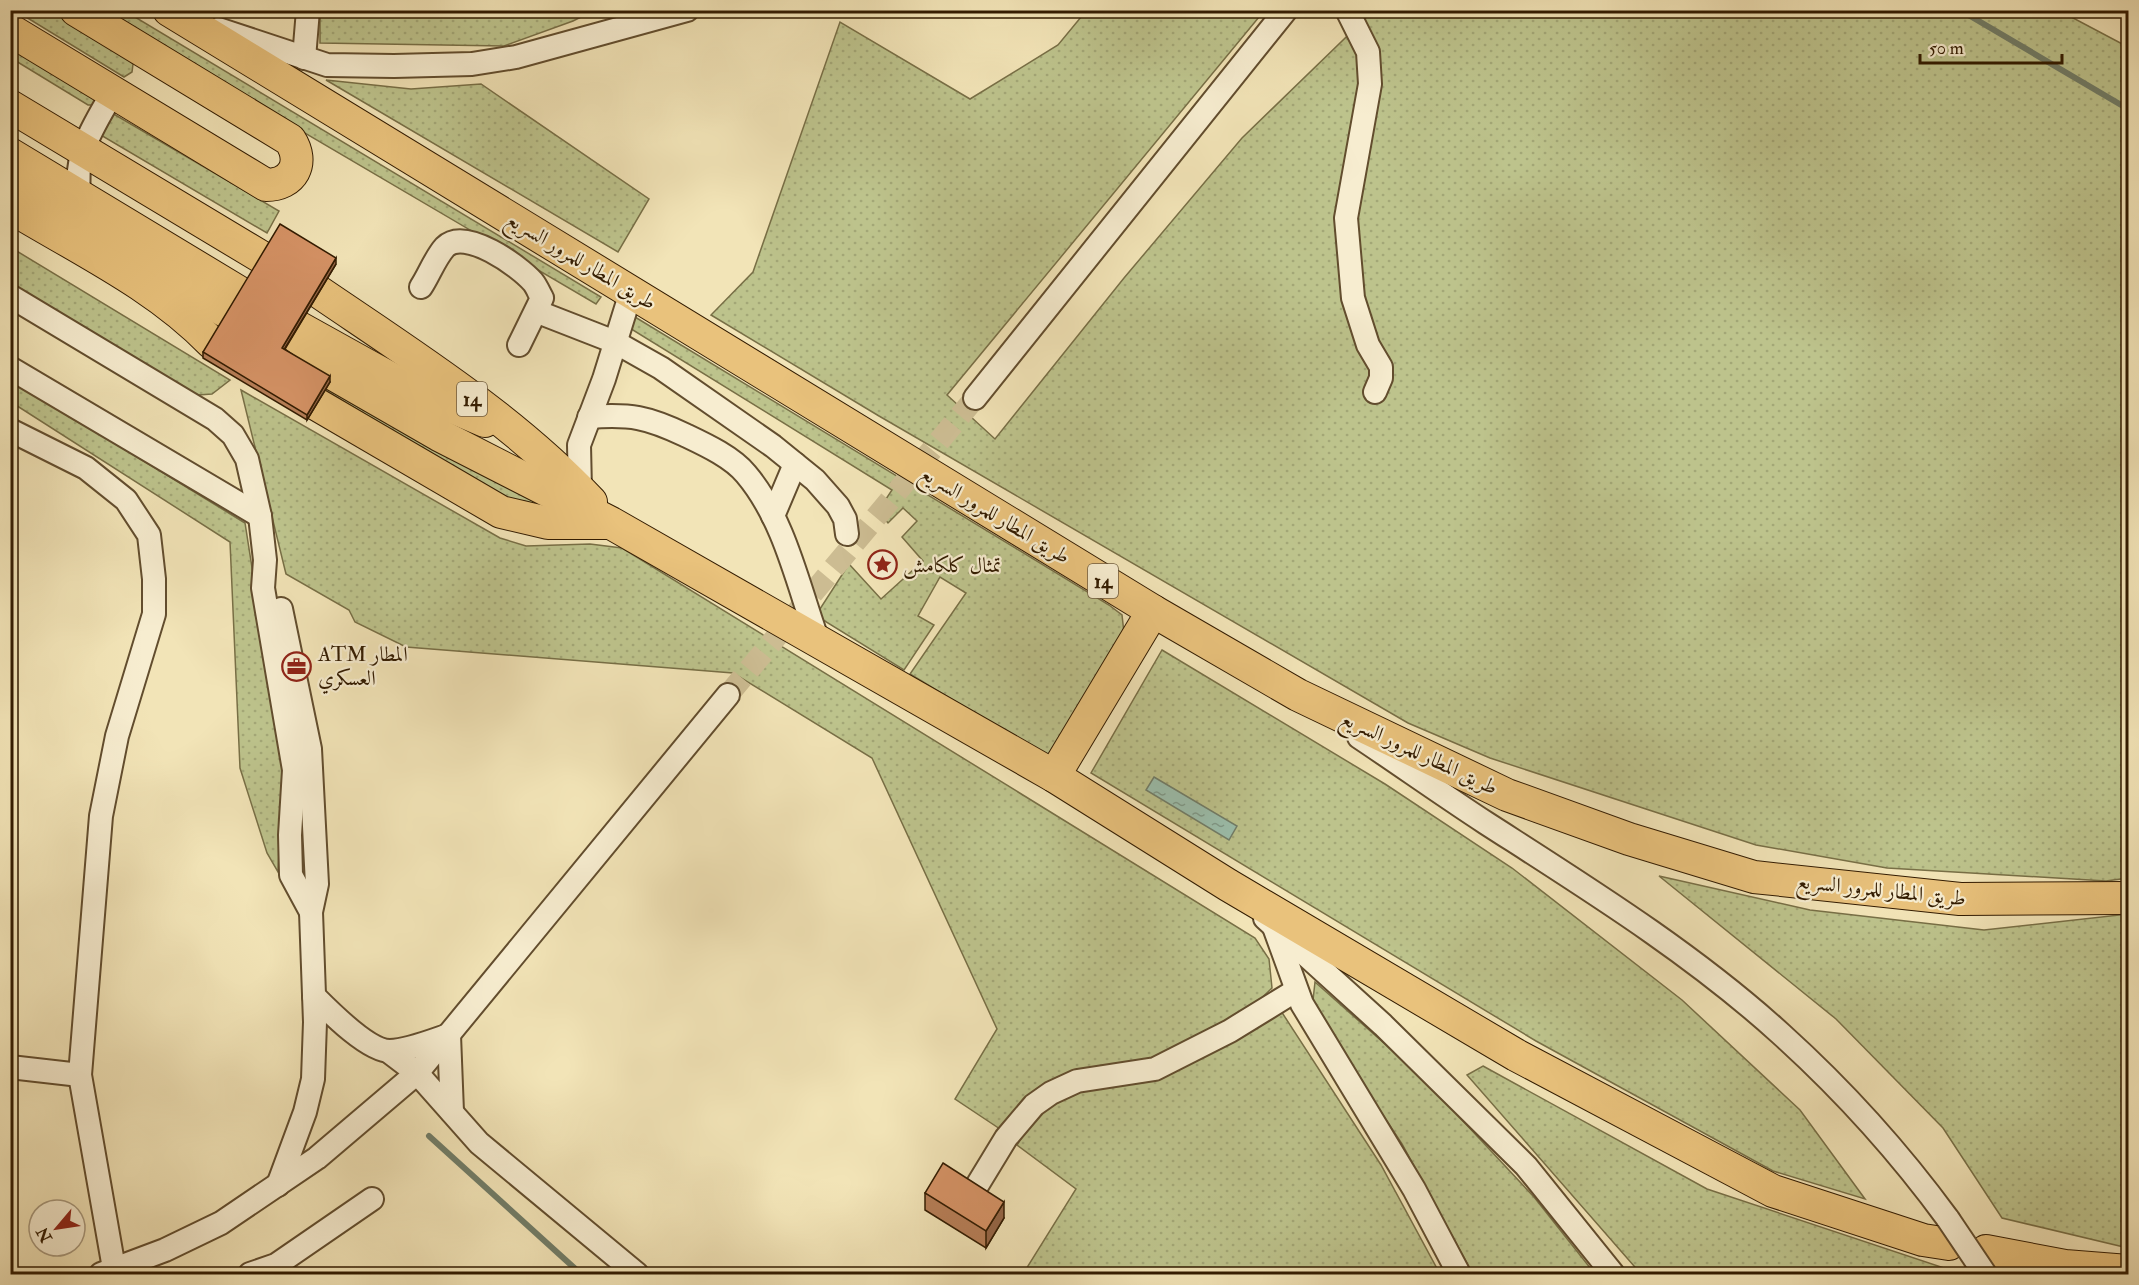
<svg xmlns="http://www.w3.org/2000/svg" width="2139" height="1285" viewBox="0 0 2139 1285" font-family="'IM FELL Double Pica',Amiri,serif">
<defs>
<pattern id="grass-dots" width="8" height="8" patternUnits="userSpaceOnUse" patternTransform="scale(1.5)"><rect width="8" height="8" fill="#bdc38c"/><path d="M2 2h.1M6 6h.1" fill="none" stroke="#a3a777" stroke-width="1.8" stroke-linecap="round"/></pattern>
<pattern id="water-ripples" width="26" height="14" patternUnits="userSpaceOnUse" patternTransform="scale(1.5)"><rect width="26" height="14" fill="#9bbfad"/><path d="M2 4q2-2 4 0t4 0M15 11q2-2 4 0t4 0" fill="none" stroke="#7f9a8a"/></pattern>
</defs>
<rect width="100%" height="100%" fill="#f2e4b7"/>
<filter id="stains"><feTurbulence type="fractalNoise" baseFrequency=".00333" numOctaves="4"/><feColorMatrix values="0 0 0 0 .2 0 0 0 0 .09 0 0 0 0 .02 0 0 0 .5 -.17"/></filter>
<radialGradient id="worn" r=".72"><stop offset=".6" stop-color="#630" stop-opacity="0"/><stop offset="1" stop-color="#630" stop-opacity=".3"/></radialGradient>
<g fill="url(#grass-dots)" stroke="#786f46" stroke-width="1.5">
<path d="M16 11H53L124 55 133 64 132 72 124 77Z"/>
<path d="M97 11H125L601 297 596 304Z"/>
<path d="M320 11V10L593 11 573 21 504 46 320 43Z"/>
<path d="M1086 11H1264L947 395 995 439 1124 278 1242 138 1373 11H2060L2128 47V878L2106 881 1887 868 1756 845 1490 758 1408 723 879 416 711 315 753 272 840 22 970 99 1058 45Z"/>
<path d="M10 41 99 99 92 105H88L11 58Z"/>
<path d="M326 80 411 89 481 84 649 199 618 252Z"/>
<path d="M112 113 279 211 267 233 99 134Z"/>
<path d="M10 247 230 380 212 394 198 395 165 381 11 284Z"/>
<path d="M635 317 1109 605 1122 615 1124 633 1055 753 1045 756 910 674 966 593 940 577 918 616 934 625 904 670 823 620 818 612 849 564 881 599 923 561 902 537 917 521 903 508 888 523 878 511 892 490 628 327Z"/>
<path d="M10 379 245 523 283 765 278 872 267 853 240 768 230 542 11 402Z"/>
<path d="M330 382 543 500 545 509 505 500 325 390Z"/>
<path d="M241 390 500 538 526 546 590 544 622 548 1255 938 1269 959 1272 988 1250 1009 1207 1034 1000 1129 955 1099 997 1029 872 758 733 673 406 647 355 622 349 610 286 574Z"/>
<path d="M1162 650 1385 784 1512 868 1682 1000 1800 1110 1865 1199 1773 1171 1536 1041 1091 773Z"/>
<path d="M1659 876 1810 910 1984 930 2128 914V1248L2002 1218 1943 1128 1836 1019Z"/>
<path d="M1315 982 1420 1075 1534 1197 1595 1274H1473L1402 1144 1330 1035 1313 1000Z"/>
<path d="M1281 1011 1381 1165 1440 1274H1023L1076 1189 1017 1145C1032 1120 1050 1104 1075 1089Z"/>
<path d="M1483 1066 1707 1189 1962 1274H1641L1467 1075Z"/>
</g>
<path fill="url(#water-ripples)" stroke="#717d68" stroke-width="1.5" d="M1154 777 1237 826 1229 840 1146 790Z"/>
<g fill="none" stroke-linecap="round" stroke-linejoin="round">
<g stroke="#717d68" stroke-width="6">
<path d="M1960 10 2128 109"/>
<path d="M429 1136 581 1274"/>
</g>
<path stroke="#ccbc92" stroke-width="22" stroke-dasharray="22 11" stroke-linecap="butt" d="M728 695 975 398"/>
<defs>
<g id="minor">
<path d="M1347 10 1368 52 1370 84 1346 218 1353 298 1368 345 1381 367V378L1375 392"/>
<path d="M218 29 327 65 394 66 472 64 516 57 687 10"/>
<path d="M304 58 308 10"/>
<path d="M80 197C72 156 94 126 113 92"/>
<path d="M421 287C429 275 435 258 445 247 465 227 519 266 533 282 537 287 539 293 542 298L519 345"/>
<path d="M10 296 215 419 233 435 247 459 260 516 265 560 263 588 294 770 290 835 291 875 311 912"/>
<path d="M538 312 615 342 661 368 773 446 815 480 838 506 845 519 847 534"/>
<path d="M10 368 260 516"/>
<path d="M975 398 1286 10"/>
<path d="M589 417C631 414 647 417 685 435 706 445 732 457 746 474 785 520 798 586 818 641"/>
<path d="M10 430 86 468 126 500 149 535 154 579V614L117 736 101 816 80 1075 115 1274"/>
<path d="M580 490 579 445 604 379 631 292"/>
<path d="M773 516 795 464"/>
<path d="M1359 737C1401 765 1443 795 1486 823 1587 888 1692 953 1781 1034 1843 1090 1899 1152 1948 1219"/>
<path d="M1265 918 1383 1025 1526 1166 1613 1274"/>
<path d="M1274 927 1302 1004 1414 1189 1459 1274"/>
<path d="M314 996C329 1011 368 1051 390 1051 410 1050 431 1041 449 1035L452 1112"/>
<path d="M388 1051 417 1073 479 1143 637 1274"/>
<path d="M10 1067 80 1075"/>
<path d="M978 1184 1006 1138 1034 1105 1051 1093 1077 1081 1155 1069 1230 1031 1295 991"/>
<path d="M278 1185 305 1112 313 1079 315 1022 311 912 317 884 310 749 281 609"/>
<path d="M101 1274 165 1250 221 1223 317 1158 417 1073 728 695"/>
<path d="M250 1274 276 1265 372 1199"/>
</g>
<g id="highway">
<path d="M169 10 1153 611 1298 695 1507 795 1629 839 1754 877 1960 899 2128 898"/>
<path d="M10 30 266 185C293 185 305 163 290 140L76 10"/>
<path d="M10 106 263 258"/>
<path d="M10 154 242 294"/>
<path d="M10 181 230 314"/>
<path d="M10 207C79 249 156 285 212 343"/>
<path d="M319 292C413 356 513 419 591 502"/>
<path d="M298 327 406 387 485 421"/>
<path d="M286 347 439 435 611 523 1054 776 1228 885 1516 1055 1773 1191 1923 1240 1949 1244"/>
<path d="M316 404 501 512 548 523H607"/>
<path d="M1054 776 1153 611"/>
<path d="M1986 1251 2065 1266 2128 1271"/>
</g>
</defs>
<use href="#minor" stroke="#624d2e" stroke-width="26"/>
<use href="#highway" stroke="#321b00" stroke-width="34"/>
<use href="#minor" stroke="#f7edd0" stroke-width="22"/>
<use href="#highway" stroke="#e9c27c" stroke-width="32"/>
<defs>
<path id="minor-bridge" d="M1948 1219 1985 1274"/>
</defs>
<use href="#minor-bridge" stroke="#624d2e" stroke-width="26" stroke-linecap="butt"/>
<use href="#minor-bridge" stroke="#f7edd0" stroke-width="22"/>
</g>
<g fill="#b77e57" stroke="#321b00" stroke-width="1.5">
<path d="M336 264 285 349 330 382 307 420 203 358V352Z"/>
<path d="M925 1193 1004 1218 986 1248 925 1210Z"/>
</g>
<g fill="#956647" stroke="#321b00" stroke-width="1.5">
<path d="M336 258V264L282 353V348Z"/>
<path d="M330 376V382L307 420V415Z"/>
<path d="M1004 1202V1218L986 1248V1231Z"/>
</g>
<g fill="#d59265" stroke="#321b00" stroke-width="1.5">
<path d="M280 224 336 258 282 348 330 376 307 415 203 352Z"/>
<path d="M943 1163 1004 1202 986 1231 925 1193Z"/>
</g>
<defs>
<symbol id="sight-ring" viewBox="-11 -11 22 22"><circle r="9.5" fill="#f7edd0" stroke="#8f2418" stroke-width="1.5"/><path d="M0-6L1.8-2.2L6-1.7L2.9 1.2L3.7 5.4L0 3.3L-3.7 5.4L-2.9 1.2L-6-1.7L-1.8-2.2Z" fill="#8f2418"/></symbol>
<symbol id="office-ring" viewBox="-11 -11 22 22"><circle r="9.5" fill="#f7edd0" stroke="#8f2418" stroke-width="1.5"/><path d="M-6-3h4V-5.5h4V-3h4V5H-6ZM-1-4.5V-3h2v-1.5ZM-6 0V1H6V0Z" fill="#8f2418"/></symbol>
</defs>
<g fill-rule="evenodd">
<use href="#sight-ring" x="866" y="548" width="33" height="33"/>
<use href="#office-ring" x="280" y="650" width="33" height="33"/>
</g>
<g text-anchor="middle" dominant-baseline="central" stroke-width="4.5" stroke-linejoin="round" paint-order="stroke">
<g fill="#f7edd0" stroke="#6d5a3e" stroke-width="1.5">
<rect x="457" y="382" width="30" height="34" rx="4.5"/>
<rect x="1088" y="564" width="30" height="34" rx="4.5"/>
</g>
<g font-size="20" font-weight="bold" fill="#321b00">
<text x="472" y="399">14</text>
<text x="1103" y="581">14</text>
</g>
<g font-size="21" fill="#321b00" stroke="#f7edd0">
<text transform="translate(581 261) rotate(31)">طريق المطار للمرور السريع</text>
<text transform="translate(995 515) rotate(31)">طريق المطار للمرور السريع</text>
<text transform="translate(1419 753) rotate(25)">طريق المطار للمرور السريع</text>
<text transform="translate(1881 890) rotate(6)">طريق المطار للمرور السريع</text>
</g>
<g font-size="21" fill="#321b00" stroke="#f7edd0" text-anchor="start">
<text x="903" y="565">تمثال كلكامش</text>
<text x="318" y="654">ATM المطار<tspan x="318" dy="24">العسكري</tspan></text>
</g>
</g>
<rect width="2139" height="1285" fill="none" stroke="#f2e4b7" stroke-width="36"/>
<rect x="12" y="12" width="2115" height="1261" fill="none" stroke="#321b00" stroke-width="3"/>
<rect x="18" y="18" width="2103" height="1249" fill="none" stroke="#321b00" stroke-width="1.5"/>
<g transform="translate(57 1228) rotate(241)"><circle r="28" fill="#f7edd0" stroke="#a8997d" stroke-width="1.5"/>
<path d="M0-4.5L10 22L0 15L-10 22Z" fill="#8f2418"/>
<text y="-9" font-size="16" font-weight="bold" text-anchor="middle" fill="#321b00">N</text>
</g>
<path d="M1920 54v9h142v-9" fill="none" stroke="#321b00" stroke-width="3"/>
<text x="1929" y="54" font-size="18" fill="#321b00" stroke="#f7edd0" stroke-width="4.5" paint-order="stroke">50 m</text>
<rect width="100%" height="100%" filter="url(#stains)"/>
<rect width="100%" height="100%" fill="url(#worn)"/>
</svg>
